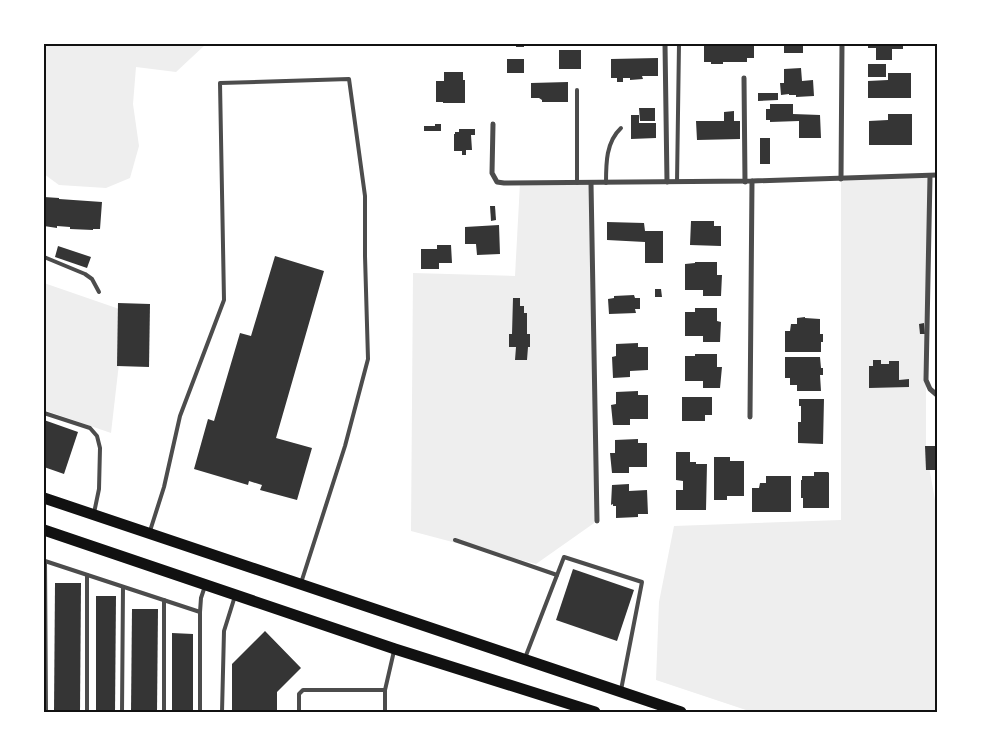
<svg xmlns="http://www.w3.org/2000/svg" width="981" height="756" viewBox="0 0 981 756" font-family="'Sofia Sans Condensed',sans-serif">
<rect width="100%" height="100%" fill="#fff"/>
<g fill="#eee">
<path d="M44 44H206L176 72 136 67 133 104 139 146 130 178 106 188 59 185 44 174V67L45 62 44 60Z"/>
<path d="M930 176 926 380V450L937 511V712H752L656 680 659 602 674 526 841 520V179Z"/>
<path d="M520 183H591L597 521 536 564 411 531 413 273 515 276Z"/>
<path d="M44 283 125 311 111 433 44 410Z"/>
</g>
<g fill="#353535">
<rect x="516" y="44" width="8" height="3"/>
<path d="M704 44H748V46H754V58H747V62H723V64H711V62H704Z"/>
<rect x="784" y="44" width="19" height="9"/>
<path d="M868 44H903V49H892V60H876V48H868Z"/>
<rect x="559" y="50" width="22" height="19"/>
<path d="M658 58V76H642L643 79 630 80V78H623V82H617V78H611V59Z"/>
<rect x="507" y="59" width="17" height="14"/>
<rect x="868" y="64" width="18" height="13"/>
<path d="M801 68 802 81 813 80 814 96 796 97V95H789V94L781 95 780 83H784V69Z"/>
<path d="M444 72H463V80H465V103H443V102H436V81H444Z"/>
<path d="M888 73H911V98H868V81L888 80Z"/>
<path d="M568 82V102H542V100L539 98H531V83Z"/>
<path d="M758 93H778V100L758 101Z"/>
<path d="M770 104H793V114L820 115 821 138H799V121L770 122V120H766V109H770Z"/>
<path d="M639 108H655V121H640Z"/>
<path d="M734 111V121H740V139L697 140 696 121H724V112Z"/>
<path d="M888 114H912V145H869V121L888 120Z"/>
<path d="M631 115H639V123H656V138L631 139Z"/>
<path d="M435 124H441V131H424V126H435Z"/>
<path d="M459 129H475V135H471L472 150H466V155H462V151H454V134H455V132H459Z"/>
<rect x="760" y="138" width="10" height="26"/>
<path d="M44 197 59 198V199L102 202 100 229H93V230L70 229V227L57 226V228L44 226Z"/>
<path d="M490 206H495L496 220 491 221Z"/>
<path d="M691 221H714V226H721V246L690 245Z"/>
<path d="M607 222 644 223 645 231H663V263H645V242L607 240Z"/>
<path d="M499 225 500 254 477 255 476 244H465V227Z"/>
<path d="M437 245H451L452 263H439V269H421V249H437Z"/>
<path d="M58 246 91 257 87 268 55 257Z"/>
<path d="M275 256 324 271 276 438 312 448 297 500 260 490 262 485 249 481 248 485 194 469 208 419 214 421 240 333 251 336Z"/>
<path d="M695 262H717V275H722L721 296H703V290H685V264L695 263Z"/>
<path d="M655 289H661L662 297H655Z"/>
<path d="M634 295 635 298H640V309H635L636 313 609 314 608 299 614 298V296Z"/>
<path d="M513 298H520V306H524V313H527V334H530V347H528L527 360H515L516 347H509V334H512Z"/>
<path d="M118 303 150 304 149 367 117 366Z"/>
<path d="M695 308H717V321L721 322 720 342H703V336H685V312H695Z"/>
<path d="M805 317V318L820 319V334H823V342H821V352H785V331H790L791 324H797V318Z"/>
<path d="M924 323 925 334H920L919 324Z"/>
<path d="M638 343V347H648V370L630 371V377L613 378 612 357 616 356V344Z"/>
<path d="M695 354H717V367H722L720 388H703V381H685V356H695Z"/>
<path d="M785 357H820L821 368H823V375H820L821 391H797V385H790V378H785Z"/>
<path d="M873 360H881V364H889V361H899V380L909 379V387L869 388V366H873Z"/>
<path d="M638 391V395H648V419H630V425H613L611 405 616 404V392Z"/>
<path d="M682 397H712V415H705V421H682Z"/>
<path d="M799 399H824L823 444 798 443V422H801V406H799Z"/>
<path d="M44 420 78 432 64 474 44 467Z"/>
<path d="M638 439V443H647V467H629V473H612L610 453H615V440Z"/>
<path d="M925 446H937V470H926Z"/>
<path d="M676 452H690V462H696V464H707L706 510H676V490H683V481L676 480Z"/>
<path d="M714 457H730V461H744V496H727V500H714Z"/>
<path d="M814 472H828L829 473V508H803V498H801V480H802V476H814Z"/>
<path d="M766 476H791V512H752V488H759L760 483H766Z"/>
<path d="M629 484V491L647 490 648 514H638V517L616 518V506H613V504L611 505 612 485Z"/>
<path d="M573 569 634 590 617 641 556 620Z"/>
<path d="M55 583H81L80 712H54Z"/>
<path d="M96 596H116L115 712H96Z"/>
<path d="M132 609H158L157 712H131Z"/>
<path d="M265 631 301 668 277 692V712H232V664Z"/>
<path d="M172 633 193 634V712H172Z"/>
</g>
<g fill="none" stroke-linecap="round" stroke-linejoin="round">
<g stroke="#4c4c4c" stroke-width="4">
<path d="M677 182 679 44"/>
<path d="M577 183V90"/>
<path d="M606 183C606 163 606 142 621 128"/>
<path d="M44 257 85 274 92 279 99 292"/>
<path d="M44 413 90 428 97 436 100 448 99 489 94 513"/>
<path d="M150 531 164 487 180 416 224 300 220 83 349 79 365 196V256L368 359 345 446 301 583"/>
<path d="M455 540 557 575"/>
<path d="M164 600V712"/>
<path d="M525 658 564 557 642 582 621 690"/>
<path d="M46 712 45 561 200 612"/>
<path d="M87 712V575"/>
<path d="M122 712 123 587"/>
<path d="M200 712V612L201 598 205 586"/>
<path d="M222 712 224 631 235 596"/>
<path d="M299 712V694L303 690H385"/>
<path d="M385 712V690L394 651"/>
</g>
<g stroke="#4c4c4c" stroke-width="5">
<path d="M665 44 667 182"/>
<path d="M744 78 745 182"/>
<path d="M493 124 492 173 497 182 504 183 752 181 937 175"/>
<path d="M930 176 926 380 930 389 937 395"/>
<path d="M841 179 842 44"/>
<path d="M591 183 597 521"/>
<path d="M750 417 752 181"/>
</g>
<g stroke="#111" stroke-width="11">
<path d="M44 498 681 712"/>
<path d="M44 530 395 649 595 712"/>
</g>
</g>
<rect width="981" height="756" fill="none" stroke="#ffffff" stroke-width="90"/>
<rect x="45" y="45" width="891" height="666" fill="none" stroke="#111" stroke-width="2"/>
</svg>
